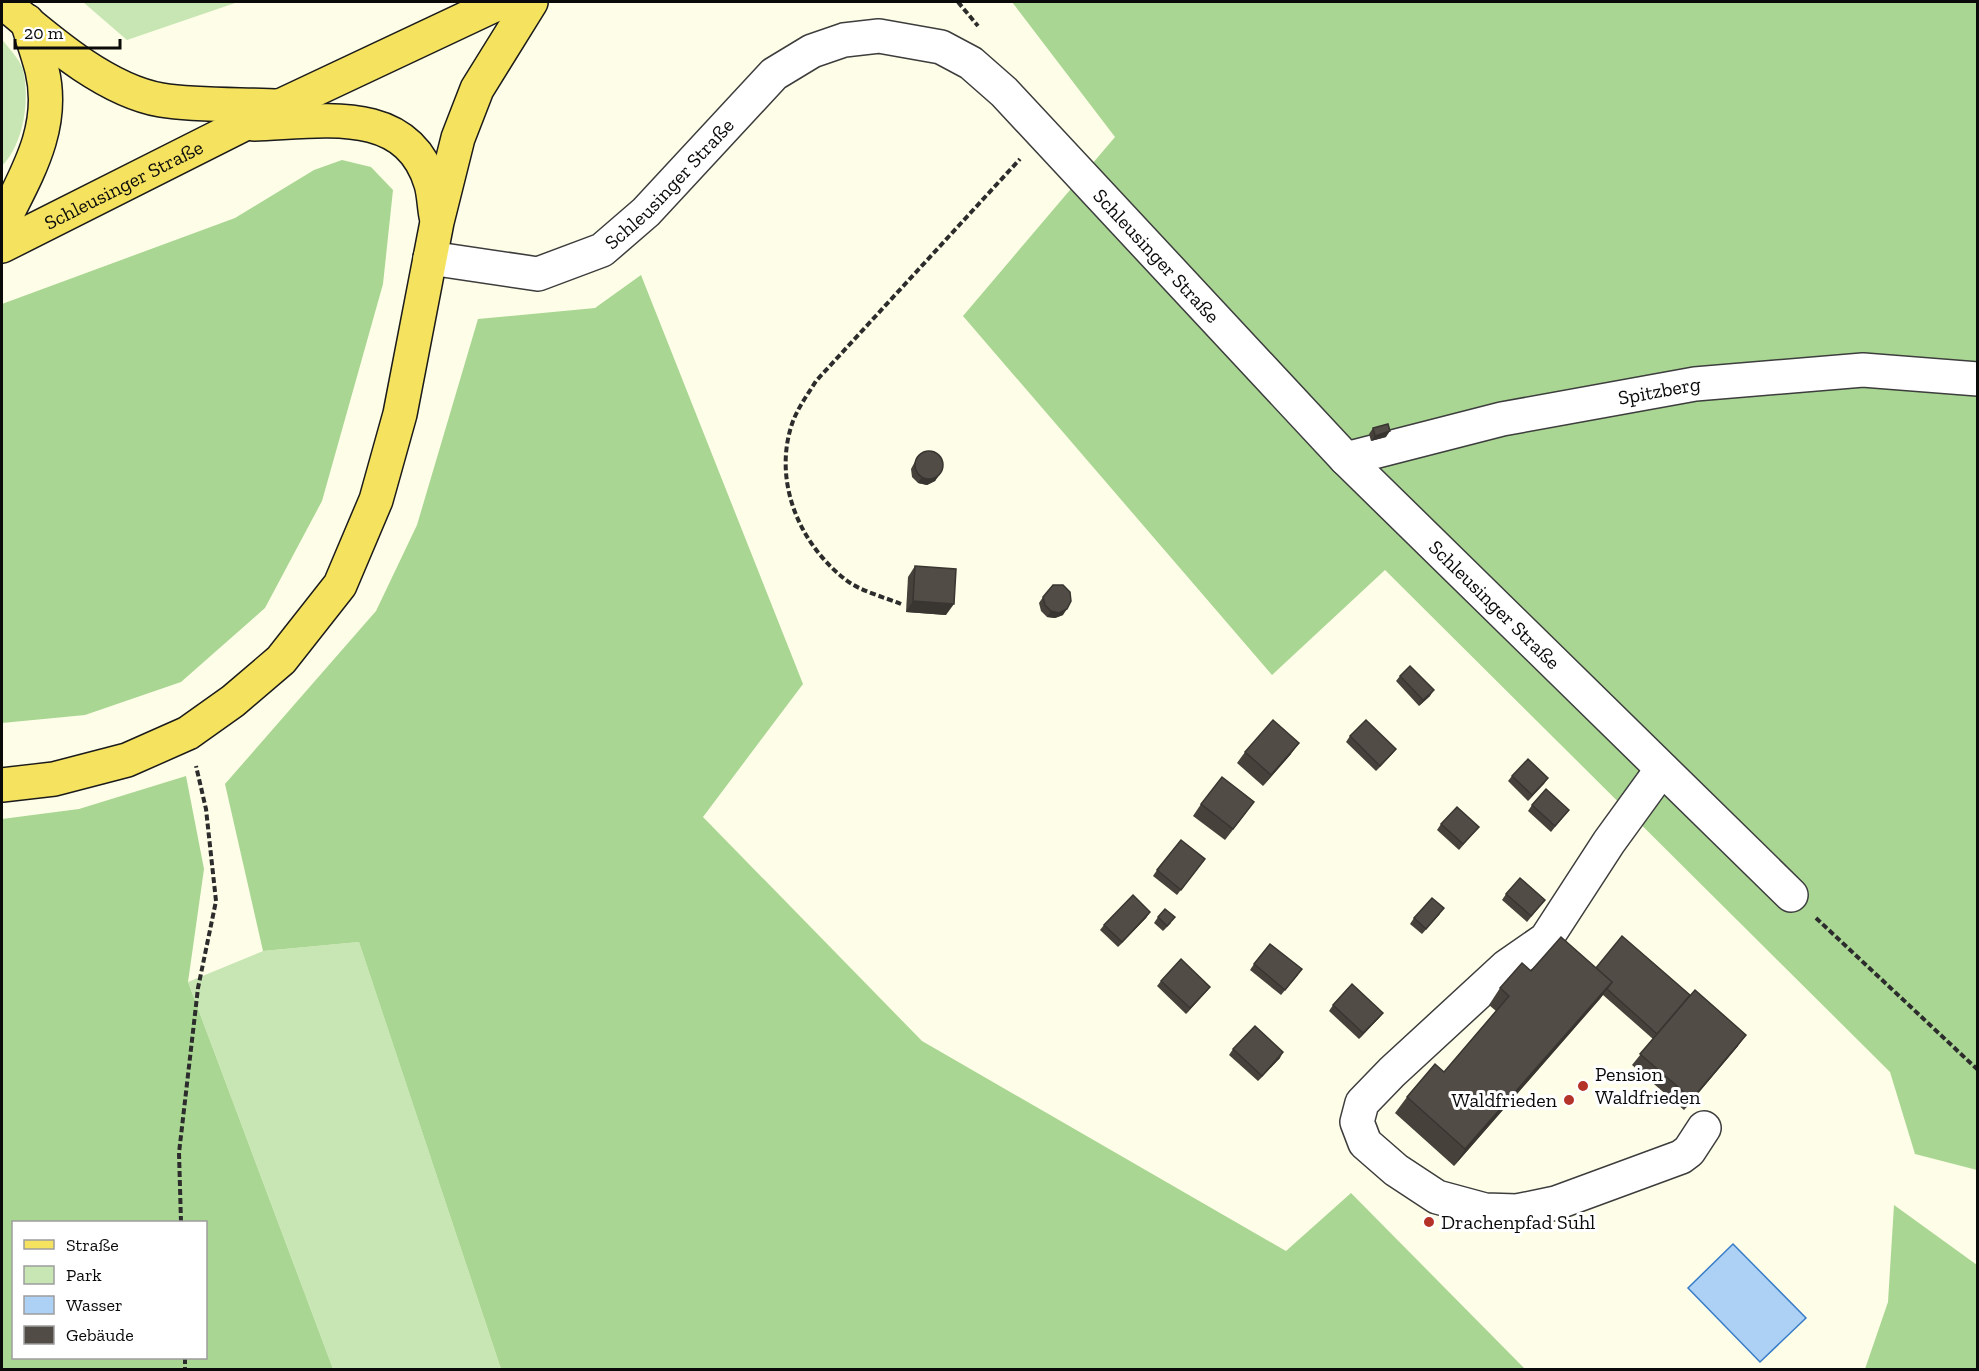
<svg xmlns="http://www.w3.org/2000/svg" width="1979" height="1371" viewBox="0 0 1979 1371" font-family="'Zilla Slab',serif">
<rect width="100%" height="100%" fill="#fefde7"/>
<g fill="#c7e6b3">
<path d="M83 2H238L127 40Z"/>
<path d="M2 39C8 48 20 59 23 70 30 100 24 143 2 166Z"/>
<path d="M359 942 501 1369H333L188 982 263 951Z"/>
</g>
<g fill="#a9d693" fill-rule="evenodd">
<path d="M1012 2H1977V1170L1915 1154 1890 1072 1385 570 1272 675 963 316 1115 137Z"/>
<path d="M342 160 371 167 393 190 383 284 322 501 265 608 181 682 85 715 2 723V304L235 218 314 170Z"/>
<path d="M641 275 803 684 703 817 922 1041 1286 1251 1351 1193 1525 1369H501L359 942 263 951 225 784 376 611 417 525 478 319 595 308Z"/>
<path d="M186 776 204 869 188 982 333 1369H2V819L79 809ZM206 1222V1358H14V1222Z"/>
<path d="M1894 1205 1977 1265V1369H1865L1888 1302Z"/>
</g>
<path fill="#add1f4" stroke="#377cc8" stroke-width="1.5" d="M1733 1244 1806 1318 1760 1362 1688 1288Z"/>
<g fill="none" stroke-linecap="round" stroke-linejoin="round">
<defs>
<g id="minor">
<path id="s1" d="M430 258 538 274 602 250 646 212 774 74 812 51 844 40 879 36 941 47 971 63 1004 92 1346 459 1791 895"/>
<path id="s2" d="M1346 459 1502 419 1695 384 1863 370 1978 379"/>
<path d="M1662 769 1609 842 1546 939 1507 966 1392 1072 1362 1103 1357 1122 1365 1143 1396 1170 1437 1197 1485 1210 1517 1211 1556 1203 1681 1157 1689 1151 1704 1128"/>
</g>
<g id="major">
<path d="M3 2C46 38 104 90 161 100 199 106 241 104 280 106"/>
<path d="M254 124C319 122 407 103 431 184 434 194 434 206 436 216"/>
<path d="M2 224C26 175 56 128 42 70 38 54 32 38 27 21"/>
<path id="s3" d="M2 246 280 106 501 2"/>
<path d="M2 785 54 779 127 760 188 733 233 701 281 660 340 585 376 500 400 414 437 222 458 138 477 89 531 2"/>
</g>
</defs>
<use href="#minor" stroke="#3d3d3d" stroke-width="36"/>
<use href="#major" stroke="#1b1b1b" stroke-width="36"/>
<g stroke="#2c2c2c" stroke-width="4" stroke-dasharray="6 3" stroke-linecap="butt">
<path d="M958 2 978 26"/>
<path d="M901 604C884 597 860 591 846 580 798 543 772 479 793 421 799 406 808 394 816 381L1020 159"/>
<path d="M1816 918 1978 1070"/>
<path d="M181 1222 179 1153 198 988 216 901 206 809 196 766"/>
<path d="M185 1358V1370"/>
</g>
<use href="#minor" stroke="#fff" stroke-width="33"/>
<use href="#major" stroke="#f5e360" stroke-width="33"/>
</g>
<g fill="#47413c">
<path d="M1373 428 1386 437 1371 441 1369 434Z"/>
<path d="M918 456 939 475 935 481 927 485 918 483 912 477 911 469Z"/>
<path d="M915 566 946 615 906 612 908 577Z"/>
<path d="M1043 597 1063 615 1055 618 1047 617 1041 611 1039 603Z"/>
<path d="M1400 676 1430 696 1419 706 1396 681Z"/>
<path d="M1350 736 1396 749 1392 754 1376 771 1346 742Z"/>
<path d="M1245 752 1291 754 1263 786 1237 763Z"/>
<path d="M1512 776 1548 778 1528 801 1508 781Z"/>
<path d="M1201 804 1246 813 1225 840 1193 816Z"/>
<path d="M1532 805 1569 810 1551 832 1528 811Z"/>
<path d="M1441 824 1479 827 1459 850 1437 830Z"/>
<path d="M1205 859 1177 895 1153 876 1157 870Z"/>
<path d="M1506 894 1545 900 1527 922 1502 900Z"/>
<path d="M1150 912 1146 918 1118 947 1100 930 1104 925Z"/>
<path d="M1440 914 1422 934 1410 924 1414 918Z"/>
<path d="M1158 917 1171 923 1163 931 1154 923Z"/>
<path d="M1254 964 1298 975 1281 995 1250 970Z"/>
<path d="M1596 968 1738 1046 1684 1110 1632 1065 1653 1039 1603 995 1454 1166 1395 1113 1407 1097 1444 1072 1496 1011 1489 1005 1500 988 1531 971Z"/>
<path d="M1161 981 1210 987 1206 992 1186 1014 1157 986Z"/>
<path d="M1333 1005 1383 1013 1379 1018 1359 1039 1329 1011Z"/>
<path d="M1233 1049 1280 1058 1258 1081 1229 1055Z"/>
</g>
<g fill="#393531">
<path d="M1390 431 1386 437 1371 441 1375 436Z"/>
<path d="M939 475 935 481 927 485 918 483 922 477Z"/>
<path d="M913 601 954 604 946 615 906 612Z"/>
<path d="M1067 609 1063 615 1055 618 1047 617 1051 611Z"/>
<path d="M1434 690 1430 696 1419 706 1423 700Z"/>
<path d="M1299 743 1291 754 1263 786 1271 775Z"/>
<path d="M1396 749 1392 754 1376 771 1380 766Z"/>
<path d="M1548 778 1544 784 1528 801 1532 795Z"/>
<path d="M1150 912 1146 918 1118 947 1122 942Z"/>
<path d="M1612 982 1600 999 1454 1166 1465 1149Z"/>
<path d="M1210 987 1206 992 1186 1014 1190 1008Z"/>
<path d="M1383 1013 1379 1018 1359 1039 1363 1033Z"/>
<path d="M1746 1035 1738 1046 1684 1110 1692 1099Z"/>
<path d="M1283 1052 1280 1058 1258 1081 1262 1076Z"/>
</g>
<g fill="#524c46" stroke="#393531" stroke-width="1.5">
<path d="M1388 424 1390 431 1375 436 1373 428Z"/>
<circle cx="929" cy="465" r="14"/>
<path d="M915 566 956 569 954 604 913 601Z"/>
<path d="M1053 585H1063L1070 592 1071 601 1067 609 1059 613 1051 611 1045 605 1043 597Z"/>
<path d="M1410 666 1434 690 1423 700 1400 676Z"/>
<path d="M1273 720 1299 743 1271 775 1245 752Z"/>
<path d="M1366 720 1396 749 1380 766 1350 736Z"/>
<path d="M1528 759 1548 778 1532 795 1512 776Z"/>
<path d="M1222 777 1254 802 1233 829 1201 804Z"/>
<path d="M1546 789 1569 810 1555 826 1532 805Z"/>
<path d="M1457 807 1479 827 1463 844 1441 824Z"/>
<path d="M1181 840 1205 859 1181 890 1157 870Z"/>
<path d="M1520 878 1545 900 1531 916 1506 894Z"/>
<path d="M1133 895 1150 912 1122 942 1104 925Z"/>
<path d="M1432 898 1444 908 1426 929 1414 918Z"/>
<path d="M1165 909 1175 917 1167 926 1158 917Z"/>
<path d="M1622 936 1690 995 1657 1034 1607 989 1612 982 1596 968Z"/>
<path d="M1561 937 1612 982 1465 1149 1407 1097 1435 1064 1444 1072 1509 996 1500 988 1522 963 1531 971Z"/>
<path d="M1270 944 1302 969 1285 990 1254 964Z"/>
<path d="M1181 959 1210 987 1190 1008 1161 981Z"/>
<path d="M1352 984 1383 1013 1363 1033 1333 1005Z"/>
<path d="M1695 990 1746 1035 1692 1099 1640 1054Z"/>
<path d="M1255 1026 1283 1052 1262 1076 1233 1049Z"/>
</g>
<g fill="#b43227" stroke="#fff" stroke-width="2">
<circle cx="1583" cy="1086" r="6"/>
<circle cx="1569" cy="1100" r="6"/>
<circle cx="1429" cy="1222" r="6"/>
</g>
<g text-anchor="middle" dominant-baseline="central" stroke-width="6" stroke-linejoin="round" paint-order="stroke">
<g font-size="20" fill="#0a0a0a" stroke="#fff">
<text stroke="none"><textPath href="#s1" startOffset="272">Schleusinger Straße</textPath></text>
<text stroke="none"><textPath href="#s3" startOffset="136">Schleusinger Straße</textPath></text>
<text stroke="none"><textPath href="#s1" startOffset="902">Schleusinger Straße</textPath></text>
<text stroke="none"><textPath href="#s2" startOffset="321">Spitzberg</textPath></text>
<text stroke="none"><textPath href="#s1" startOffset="1388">Schleusinger Straße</textPath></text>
</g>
<g font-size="20" fill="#0a0a0a" stroke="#fff" text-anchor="start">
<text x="1595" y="1074">Pension<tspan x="1595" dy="23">Waldfrieden</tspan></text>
<text x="1557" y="1100" text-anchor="end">Waldfrieden</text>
<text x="1441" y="1222">Drachenpfad Suhl</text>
</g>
</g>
<rect width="1979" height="1371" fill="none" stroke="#0a0a0a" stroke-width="6"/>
<rect x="12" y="1221" width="195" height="138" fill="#ffffff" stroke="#9d9d9d" stroke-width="1.5"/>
<rect x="24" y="1240" width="30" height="9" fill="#f5e360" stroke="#9d9d9d" stroke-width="1.5"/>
<text x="66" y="1251" font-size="18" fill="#0a0a0a">Straße</text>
<rect x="24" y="1266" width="30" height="18" fill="#c7e6b3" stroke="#9d9d9d" stroke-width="1.5"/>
<text x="66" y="1281" font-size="18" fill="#0a0a0a">Park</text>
<rect x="24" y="1296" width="30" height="18" fill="#add1f4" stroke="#9d9d9d" stroke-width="1.5"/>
<text x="66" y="1311" font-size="18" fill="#0a0a0a">Wasser</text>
<rect x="24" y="1326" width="30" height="18" fill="#524c46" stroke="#9d9d9d" stroke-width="1.5"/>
<text x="66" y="1341" font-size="18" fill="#0a0a0a">Gebäude</text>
<path d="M15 39v9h105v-9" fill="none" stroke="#0a0a0a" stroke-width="3"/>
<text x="24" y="39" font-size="18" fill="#0a0a0a" stroke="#ffffff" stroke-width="4.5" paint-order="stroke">20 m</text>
</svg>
